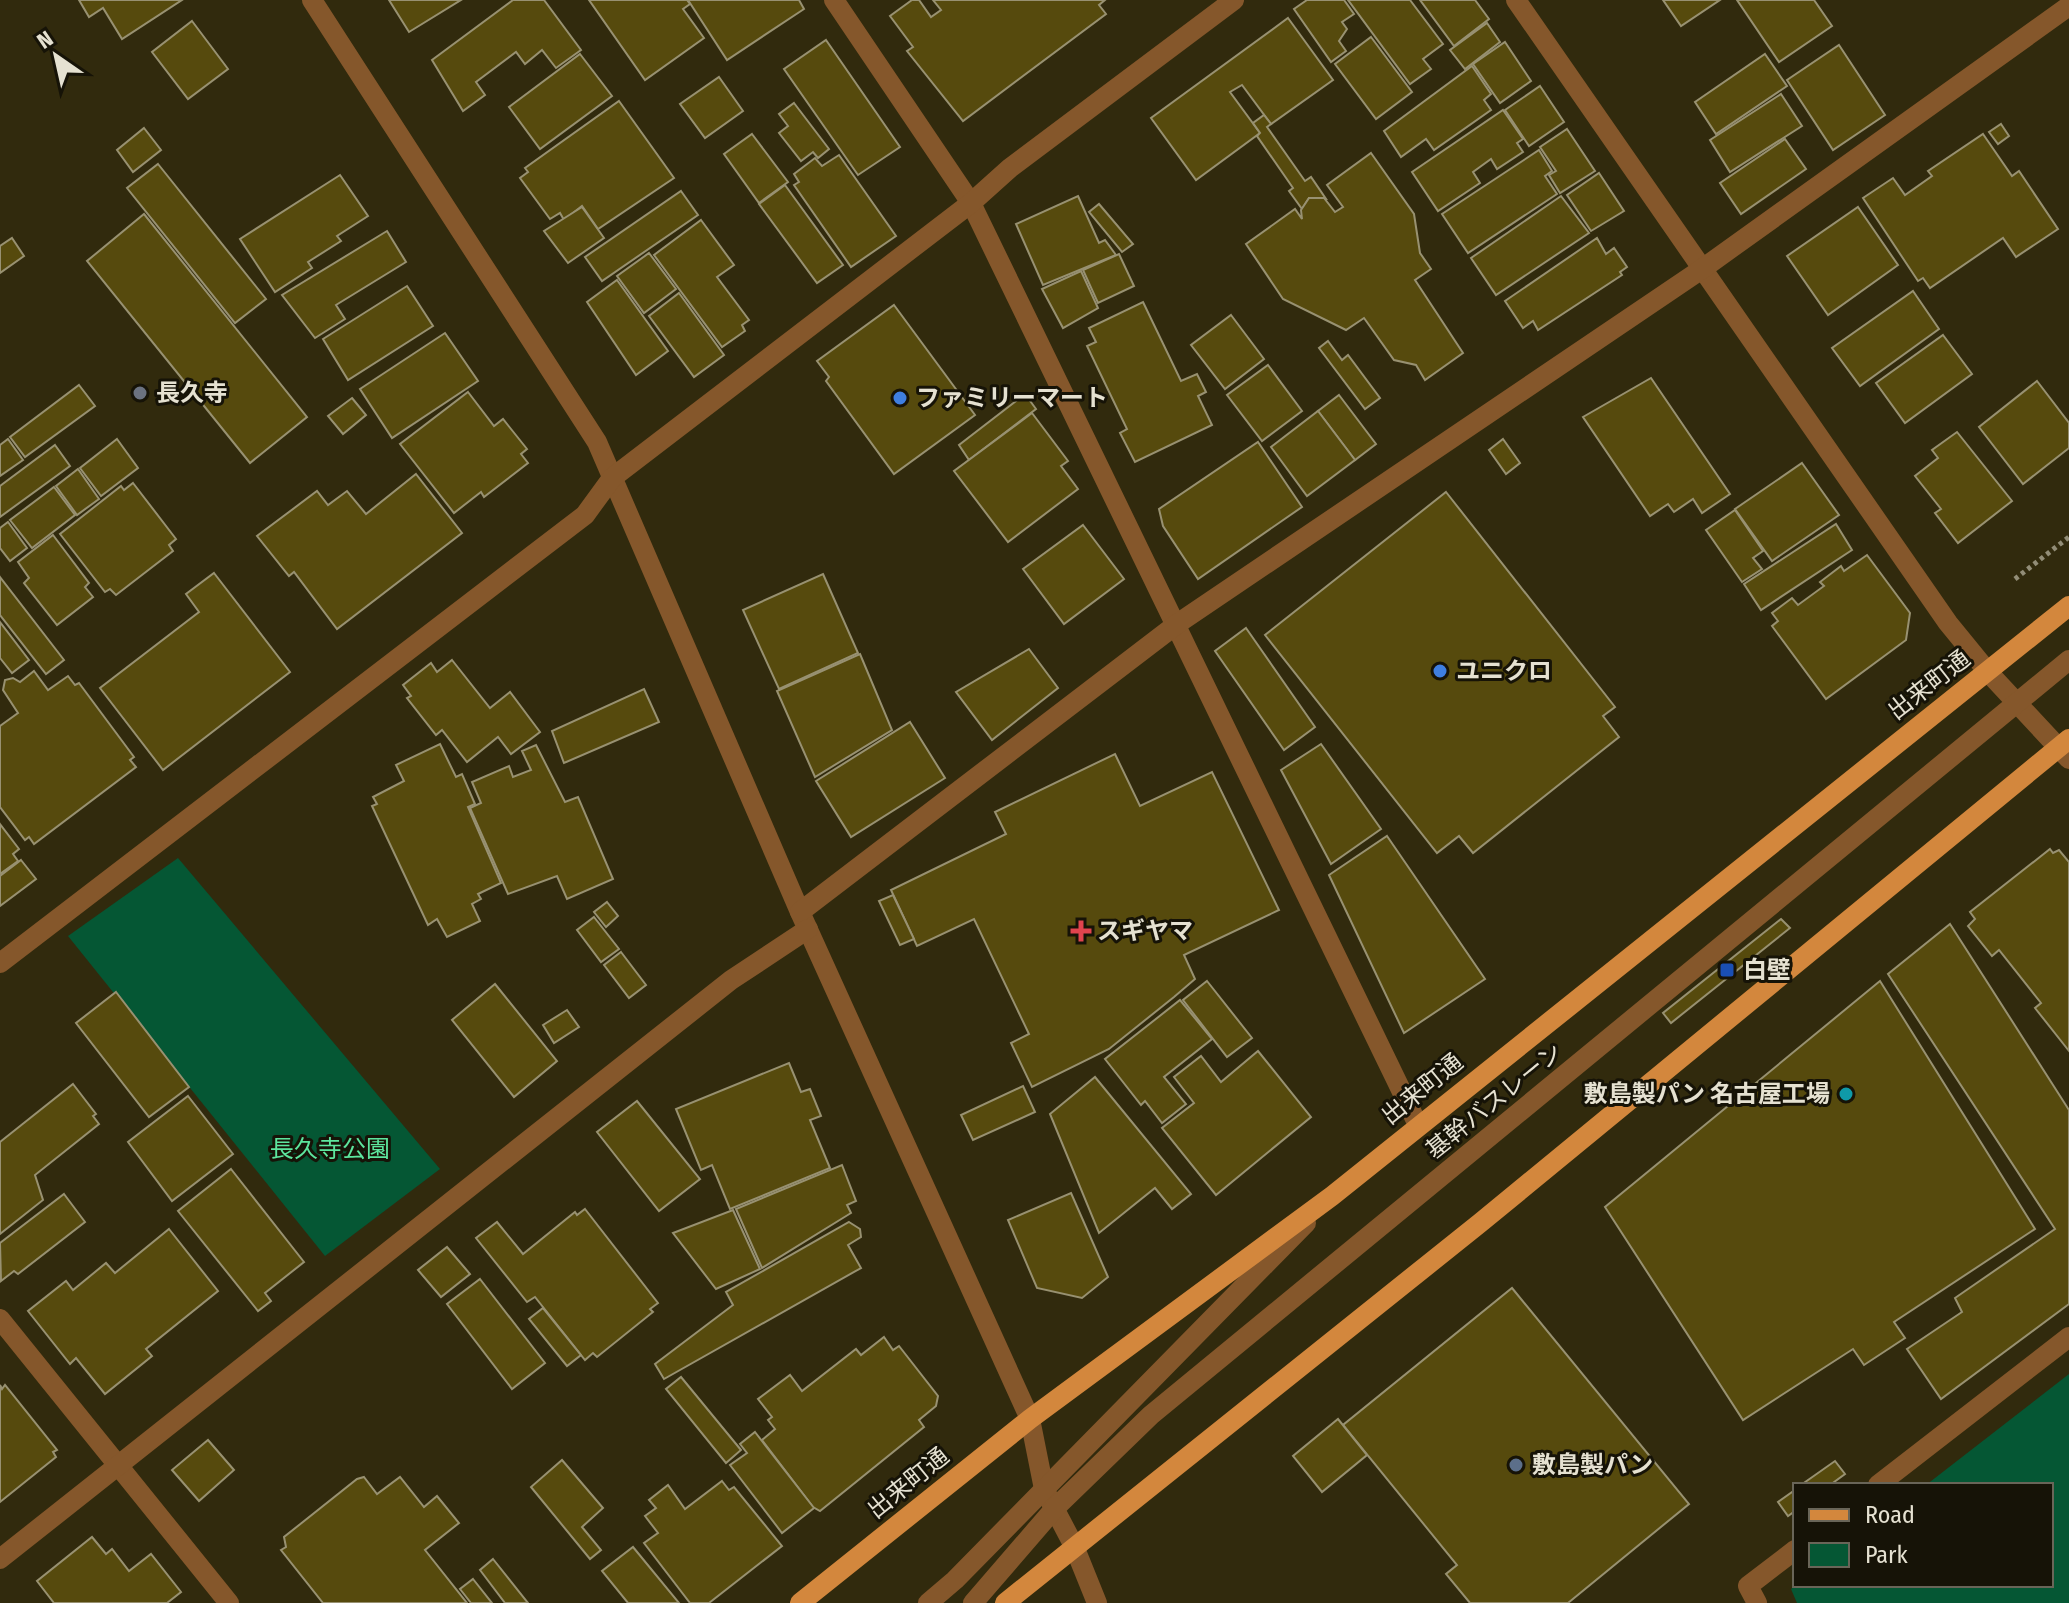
<svg xmlns="http://www.w3.org/2000/svg" width="2069" height="1603" viewBox="0 0 2069 1603" font-family="'Fira Sans Condensed','Noto Sans JP',sans-serif">
<rect width="100%" height="100%" fill="#312a0d"/>
<g fill="#055734">
<path d="M178 858 440 1169 325 1256 68 936Z"/>
<path d="M2069 1374V1603H1797L1791 1589 1796 1585H2051V1485H1926Z"/>
</g>
<g fill="#564a0d" stroke="#989171" stroke-width="2">
<path d="M79 0H182L122 39 103 8 89 17Z"/>
<path d="M389 0H461L409 32Z"/>
<path d="M513 0H544L581 50 556 68 542 50 525 64 516 52 476 82 485 95 463 111 432 60Z"/>
<path d="M589 0H687L690 4 683 9 704 38 645 80Z"/>
<path d="M688 0H799L804 9 727 60Z"/>
<path d="M912 0H919L931 17 941 10 933 0H1105L1099 5 1106 14 963 121 907 51 913 47 890 16Z"/>
<path d="M1307 0H1344L1354 14 1342 22 1347 29 1339 41 1346 51 1331 62 1294 9Z"/>
<path d="M1348 0H1410L1443 44 1423 59 1431 69 1410 84Z"/>
<path d="M1420 0H1475L1489 19 1454 46Z"/>
<path d="M1663 0H1720L1681 26Z"/>
<path d="M1737 0H1814L1832 26 1779 62Z"/>
<path d="M1288 18 1333 80 1271 124 1242 85 1230 92 1260 133 1196 180 1151 118Z"/>
<path d="M192 21 228 69 188 99 152 52Z"/>
<path d="M1487 23 1500 42 1465 69 1450 50Z"/>
<path d="M1371 37 1412 92 1376 119 1335 64Z"/>
<path d="M826 40 900 147 858 175 784 69Z"/>
<path d="M1505 42 1531 81 1500 103 1473 64Z"/>
<path d="M1839 45 1885 115 1833 150 1787 80Z"/>
<path d="M580 54 612 96 540 149 509 107Z"/>
<path d="M1765 54 1787 86 1716 134 1695 102Z"/>
<path d="M1472 66 1491 94 1484 100 1491 110 1434 150 1426 139 1401 157 1384 131Z"/>
<path d="M719 77 743 111 705 138 680 104Z"/>
<path d="M1540 86 1564 122 1529 146 1505 110Z"/>
<path d="M1781 94 1802 126 1730 172 1710 140Z"/>
<path d="M619 101 674 178 598 229 582 206 564 220 560 213 550 219 520 178 528 172 525 168Z"/>
<path d="M794 103 829 149 818 158 813 152 801 161 779 133 788 126 779 114Z"/>
<path d="M1503 110 1523 139 1517 143 1523 152 1497 169 1491 159 1473 172 1480 183 1438 211 1412 172Z"/>
<path d="M1264 115 1271 124 1267 127 1305 181 1311 177 1326 199 1309 198 1302 209 1289 191 1293 188 1257 136 1260 133 1253 123Z"/>
<path d="M2001 124 2009 136 1998 144 1989 132Z"/>
<path d="M144 128 161 150 133 172 117 150Z"/>
<path d="M1567 129 1595 171 1560 193 1549 175 1556 171 1540 147Z"/>
<path d="M752 134 788 182 759 203 724 154Z"/>
<path d="M1983 134 2012 176 2019 171 2058 229 2016 257 2003 238 1930 288 1923 278 1918 281 1863 198 1893 178 1905 195 1932 176 1928 171Z"/>
<path d="M1785 139 1806 169 1741 214 1720 183Z"/>
<path d="M1539 150 1552 171 1545 176 1557 194 1468 253 1442 214Z"/>
<path d="M1371 153 1414 214 1420 253 1431 269 1415 280 1463 353 1425 380 1416 365 1394 360 1364 318 1346 330 1283 299 1246 244 1295 209 1302 219 1301 210 1309 198H1324L1335 212 1343 207 1327 185Z"/>
<path d="M839 155 896 236 851 267 794 185 799 182 794 174 815 158 822 166Z"/>
<path d="M158 164 266 299 235 323 127 188Z"/>
<path d="M1599 173 1624 211 1591 231 1567 195Z"/>
<path d="M340 175 368 216 337 236 341 241 308 262 312 268 275 292 240 239Z"/>
<path d="M785 185 843 265 817 283 759 204Z"/>
<path d="M681 191 698 215 602 281 585 257Z"/>
<path d="M1078 196 1099 243 1105 240 1116 255 1043 285 1016 224Z"/>
<path d="M1561 196 1589 233 1496 295 1471 258Z"/>
<path d="M1099 204 1133 244 1122 252 1089 212Z"/>
<path d="M582 207 604 238 568 263 544 231Z"/>
<path d="M1858 207 1898 265 1828 315 1787 256Z"/>
<path d="M144 214 307 417 250 463 87 261Z"/>
<path d="M701 220 734 265 717 277 749 320 742 325 745 331 722 347 654 255Z"/>
<path d="M387 231 406 262 336 305 345 319 315 338 282 295Z"/>
<path d="M12 238 24 256 0 273V246Z"/>
<path d="M1597 238 1606 254 1614 248 1627 267 1620 272 1622 275 1538 330 1533 321 1523 328 1505 301Z"/>
<path d="M649 253 676 289 644 313 617 276Z"/>
<path d="M1119 254 1134 286 1098 303 1083 270Z"/>
<path d="M1081 271 1098 308 1063 328 1042 289Z"/>
<path d="M617 280 668 351 636 375 587 302Z"/>
<path d="M407 286 433 326 348 380 323 339Z"/>
<path d="M1913 291 1939 329 1860 386 1832 348Z"/>
<path d="M679 293 724 355 694 377 649 316Z"/>
<path d="M1143 302 1181 381 1197 374 1206 392 1198 396 1212 425 1135 462 1120 433 1127 429 1087 346 1096 342 1089 328Z"/>
<path d="M894 305 975 415 894 474 826 381 829 377 817 361Z"/>
<path d="M1231 315 1264 359 1225 389 1191 345Z"/>
<path d="M445 333 478 381 392 438 360 389Z"/>
<path d="M1943 335 1972 374 1905 423 1876 383Z"/>
<path d="M1328 341 1342 360 1348 355 1380 398 1365 409 1319 348Z"/>
<path d="M1268 365 1302 411 1262 441 1227 395Z"/>
<path d="M1651 378 1730 494 1702 513 1693 499 1674 512 1668 504 1650 516 1583 417Z"/>
<path d="M2037 381 2069 423V448L2023 484 1979 427Z"/>
<path d="M79 385 95 406 25 457 10 437Z"/>
<path d="M468 392 494 426 503 419 527 449 521 454 528 463 484 497 481 492 454 513 400 444Z"/>
<path d="M1025 394 1036 409 969 460 959 445Z"/>
<path d="M1339 395 1376 444 1355 460 1318 411Z"/>
<path d="M352 398 366 415 343 434 328 416Z"/>
<path d="M1318 411 1355 460 1307 496 1271 447Z"/>
<path d="M1032 413 1068 461 1061 466 1078 489 1008 542 954 471Z"/>
<path d="M1957 432 2012 501 1958 543 1935 513 1941 509 1915 476 1938 458 1932 450Z"/>
<path d="M8 439 23 460 0 476V445Z"/>
<path d="M117 439 138 468 101 496 80 468Z"/>
<path d="M1503 439 1520 463 1506 474 1489 450Z"/>
<path d="M1258 442 1302 507 1198 579 1163 526 1159 509Z"/>
<path d="M55 445 70 466 0 517V486Z"/>
<path d="M1802 463 1839 515 1772 561 1735 509Z"/>
<path d="M78 469 99 499 77 515 56 486Z"/>
<path d="M416 474 462 533 337 629 294 572 289 576 257 536 317 491 328 505 347 491 366 514Z"/>
<path d="M133 483 176 539 169 545 173 551 116 595 110 589 105 592 60 534 121 486 124 490Z"/>
<path d="M54 487 75 515 32 548 10 520Z"/>
<path d="M1446 492 1615 707 1603 716 1619 737 1473 853 1459 836 1437 853 1265 635Z"/>
<path d="M1735 510 1763 551 1753 558 1762 569 1742 582 1706 530Z"/>
<path d="M8 522 27 548 10 561 0 548V528Z"/>
<path d="M1836 524 1852 550 1761 610 1744 584Z"/>
<path d="M1083 525 1124 579 1064 624 1023 569Z"/>
<path d="M53 535 89 583 85 587 93 597 57 625 24 583 29 578 18 562Z"/>
<path d="M1867 555 1910 613 1906 640 1826 699 1772 626 1778 621 1772 613 1792 598 1798 605 1824 586 1820 582 1841 566 1844 571Z"/>
<path d="M214 573 290 672 163 770 100 688 199 612 186 594Z"/>
<path d="M823 574 858 653 779 689 743 610Z"/>
<path d="M0 577 64 660 46 674 0 615Z"/>
<path d="M0 622 29 660 12 673 0 658Z"/>
<path d="M1246 628 1315 727 1284 750 1215 651Z"/>
<path d="M1029 649 1058 688 992 740 956 692Z"/>
<path d="M860 654 892 730 815 777 777 691Z"/>
<path d="M452 660 490 708 510 692 540 732 511 754 498 737 467 762 442 730 436 735 407 698 411 696 403 685 431 663 437 672Z"/>
<path d="M34 671 48 690 68 676 75 685 79 683 134 757 130 760 136 767 34 844 29 837 25 840 0 807V726L18 713 3 690 5 680 13 678 20 682Z"/>
<path d="M644 689 659 722 564 763 552 731Z"/>
<path d="M910 722 945 778 851 837 816 781Z"/>
<path d="M440 744 456 777 462 774 475 804 468 807 501 883 478 894 481 899 472 904 480 921 447 937 437 919 428 925 372 806 377 804 373 797 404 781 396 765Z"/>
<path d="M1321 744 1381 829 1331 864 1281 770Z"/>
<path d="M536 745 565 802 578 797 613 879 567 899 557 876 508 894 470 808 481 803 472 782 509 766 513 777 531 770 522 751Z"/>
<path d="M1115 754 1140 806 1212 772 1279 910 1184 955 1195 979 1174 997 1109 1049 1032 1087 1011 1043 1029 1034 974 919 917 946 891 890 1006 834 995 812Z"/>
<path d="M0 824 19 849 13 854 18 861 0 874Z"/>
<path d="M1387 836 1485 979 1404 1033 1329 875Z"/>
<path d="M2050 849 2053 853 2059 850 2069 862V1051L2035 1008 2041 1003 1999 950 1992 956 1968 926 1975 919 1970 912Z"/>
<path d="M21 860 36 879 0 906V876Z"/>
<path d="M893 895 914 939 900 945 879 901Z"/>
<path d="M607 902 618 916 606 927 594 912Z"/>
<path d="M594 917 619 949 601 962 577 930Z"/>
<path d="M1781 919 1790 928 1671 1023 1663 1013Z"/>
<path d="M1950 924 2069 1110V1304L1941 1399 1907 1349 1962 1312 1955 1298 2055 1229 1888 974Z"/>
<path d="M621 952 646 985 629 998 604 965Z"/>
<path d="M1207 981 1252 1038 1227 1057 1183 1000Z"/>
<path d="M1880 981 2035 1229 1894 1322 1905 1338 1864 1365 1853 1349 1743 1420 1605 1207Z"/>
<path d="M495 984 557 1061 514 1097 452 1020Z"/>
<path d="M116 992 189 1087 149 1117 76 1023Z"/>
<path d="M1180 1000 1212 1039 1164 1077 1186 1104 1162 1123 1145 1101 1141 1105 1105 1059Z"/>
<path d="M567 1010 579 1027 554 1043 543 1025Z"/>
<path d="M1258 1051 1311 1117 1216 1195 1162 1128 1194 1103 1174 1077 1201 1056 1221 1082Z"/>
<path d="M789 1063 801 1092 810 1089 821 1116 810 1120 830 1168 730 1209 712 1165 701 1170 676 1109Z"/>
<path d="M1095 1077 1191 1194 1172 1209 1155 1188 1099 1233 1050 1114Z"/>
<path d="M73 1084 96 1114 93 1116 99 1124 35 1175 43 1200 0 1234V1142Z"/>
<path d="M1023 1086 1035 1112 973 1140 961 1115Z"/>
<path d="M188 1096 233 1154 172 1201 128 1142Z"/>
<path d="M637 1101 700 1179 659 1211 597 1132Z"/>
<path d="M842 1165 856 1201 847 1205 851 1213 762 1268 736 1209Z"/>
<path d="M231 1169 304 1262 265 1293 271 1301 258 1311 178 1211Z"/>
<path d="M1071 1193 1108 1277 1082 1298 1037 1288 1008 1220Z"/>
<path d="M64 1194 85 1222 18 1274 14 1271 1 1281 0 1243Z"/>
<path d="M585 1209 658 1303 650 1309 653 1312 597 1357 593 1353 585 1360 535 1297 527 1302 476 1238 497 1222 523 1254 575 1212 577 1215Z"/>
<path d="M733 1210 760 1269 716 1289 673 1233Z"/>
<path d="M849 1222 860 1229 861 1237 848 1245 861 1268 664 1379 655 1364 733 1305 726 1292Z"/>
<path d="M169 1229 218 1291 146 1349 152 1356 105 1394 76 1358 70 1364 28 1311 66 1281 73 1290 106 1263 115 1273Z"/>
<path d="M447 1247 470 1274 441 1297 418 1270Z"/>
<path d="M480 1279 545 1363 512 1389 447 1304Z"/>
<path d="M1512 1288 1689 1504 1568 1603H1470L1446 1574 1457 1565 1343 1425Z"/>
<path d="M543 1308 581 1355 567 1366 529 1319Z"/>
<path d="M884 1337 893 1350 899 1346 938 1396 936 1406 919 1420 924 1427 820 1511 813 1507 762 1440 775 1429 768 1420 772 1417 758 1399 790 1375 802 1391 856 1349 861 1355Z"/>
<path d="M681 1377 741 1450 726 1463 666 1389Z"/>
<path d="M0 1385 2 1389 5 1385 57 1450 53 1452 56 1457 0 1502Z"/>
<path d="M1338 1419 1367 1455 1322 1492 1293 1456Z"/>
<path d="M755 1432 814 1508 782 1533 730 1465 747 1453 740 1444Z"/>
<path d="M208 1440 234 1470 199 1501 172 1470Z"/>
<path d="M562 1460 603 1508 582 1527 601 1550 590 1559 531 1487Z"/>
<path d="M1835 1461 1845 1474 1830 1485H1801Z"/>
<path d="M364 1477 377 1494 400 1477 424 1507 437 1496 459 1523 425 1550 467 1603H323L281 1550 286 1547 284 1537 357 1479Z"/>
<path d="M722 1481 729 1490 734 1487 782 1546 709 1603H690L644 1543 658 1533 645 1516 656 1508 649 1500 668 1485 685 1509Z"/>
<path d="M1795 1490V1511L1788 1516 1778 1502Z"/>
<path d="M92 1537 106 1554 112 1549 129 1571 151 1554 181 1592 167 1603H54L37 1581Z"/>
<path d="M633 1547 679 1603H628L602 1571Z"/>
<path d="M493 1559 528 1603H505L480 1570Z"/>
<path d="M473 1579 492 1603H471L460 1589Z"/>
</g>
<g fill="none" stroke-linecap="round" stroke-linejoin="round">
<path stroke="#928d77" stroke-width="5" stroke-dasharray="4 4" stroke-linecap="butt" d="M2015 579 2069 537"/>
<g stroke="#85572b" stroke-width="20">
<path d="M312 0 597 442 800 912 1030 1419 1044 1489 1074 1546 1097 1603"/>
<path d="M834 0 971 203 1418 1125"/>
<path d="M1516 0 1948 623 1988 672 2069 759"/>
<path d="M800 912 1177 624 1702 269 2069 6"/>
<path d="M0 963 585 515 612 478 971 203 1010 168 1234 0"/>
<path d="M0 1319 229 1603"/>
<path d="M1878 1485 2069 1337"/>
<path d="M0 1559 731 980 808 929"/>
<path d="M928 1603 955 1580 1306 1223"/>
<path d="M973 1603 1055 1508 1151 1415 2069 660"/>
<path d="M1757 1603 1748 1586 1795 1550"/>
</g>
<g stroke="#d3873d" stroke-width="20">
<path d="M800 1603 1030 1419 1332 1196 2069 606"/>
<path d="M1005 1603 1480 1223 2069 739"/>
</g>
</g>
<circle fill="#6b7280" stroke="#161307" stroke-width="3" cx="140" cy="393" r="8"/>
<g fill="#3f7fe0" stroke="#161307" stroke-width="3">
<circle cx="900" cy="398" r="8"/>
<circle cx="1440" cy="671" r="8"/>
</g>
<path fill="#e0444e" stroke="#161307" stroke-width="3" d="M1077 919h8v8h8v8h-8v8h-8v-8h-8v-8h8z"/>
<rect fill="#1a4fb4" stroke="#161307" stroke-width="3" x="1719" y="962" width="16" height="16" rx="4"/>
<circle fill="#0f9aa8" stroke="#161307" stroke-width="3" cx="1846" cy="1094" r="8"/>
<circle fill="#5c6f8a" stroke="#161307" stroke-width="3" cx="1516" cy="1465" r="8"/>
<g text-anchor="middle" dominant-baseline="central" stroke-width="6" stroke-linejoin="round" paint-order="stroke">
<g font-size="24" font-weight="bold" fill="#e5e1d1" stroke="#161307" text-anchor="start">
<text x="156" y="393">長久寺</text>
<text x="916" y="398">ファミリーマート</text>
<text x="1456" y="671">ユニクロ</text>
<text x="1097" y="931">スギヤマ</text>
<text x="1743" y="970">白壁</text>
<text x="1830" y="1094" text-anchor="end">敷島製パン 名古屋工場</text>
<text x="1532" y="1465">敷島製パン</text>
</g>
<g font-size="24" fill="#e5e1d1" stroke="#161307">
<text transform="translate(1929 685) rotate(-38)">出来町通</text>
<text transform="translate(1422 1089) rotate(-39)">出来町通</text>
<text transform="translate(1494 1101) rotate(-39)">基幹バスレーン</text>
<text transform="translate(908 1483) rotate(-39)">出来町通</text>
</g>
<g font-size="24" fill="#5de69e" stroke="#161307">
<text x="330" y="1149">長久寺公園</text>
</g>
</g>
<rect x="1793" y="1483" width="260" height="104" fill="#161307" stroke="#696558" stroke-width="2"/>
<rect x="1809" y="1509" width="40" height="12" fill="#d3873d" stroke="#696558" stroke-width="2"/>
<text x="1865" y="1523" font-size="24" fill="#e5e1d1">Road</text>
<rect x="1809" y="1543" width="40" height="24" fill="#055734" stroke="#696558" stroke-width="2"/>
<text x="1865" y="1563" font-size="24" fill="#e5e1d1">Park</text>
<g transform="translate(56 56) rotate(326)" stroke="#161307" stroke-width="6" paint-order="stroke">
<path d="M0-6L14 30L0 20L-14 30Z" fill="#e5e1d1"/>
<text y="-12" font-size="22" font-weight="bold" text-anchor="middle" fill="#e5e1d1">N</text>
</g>
</svg>
